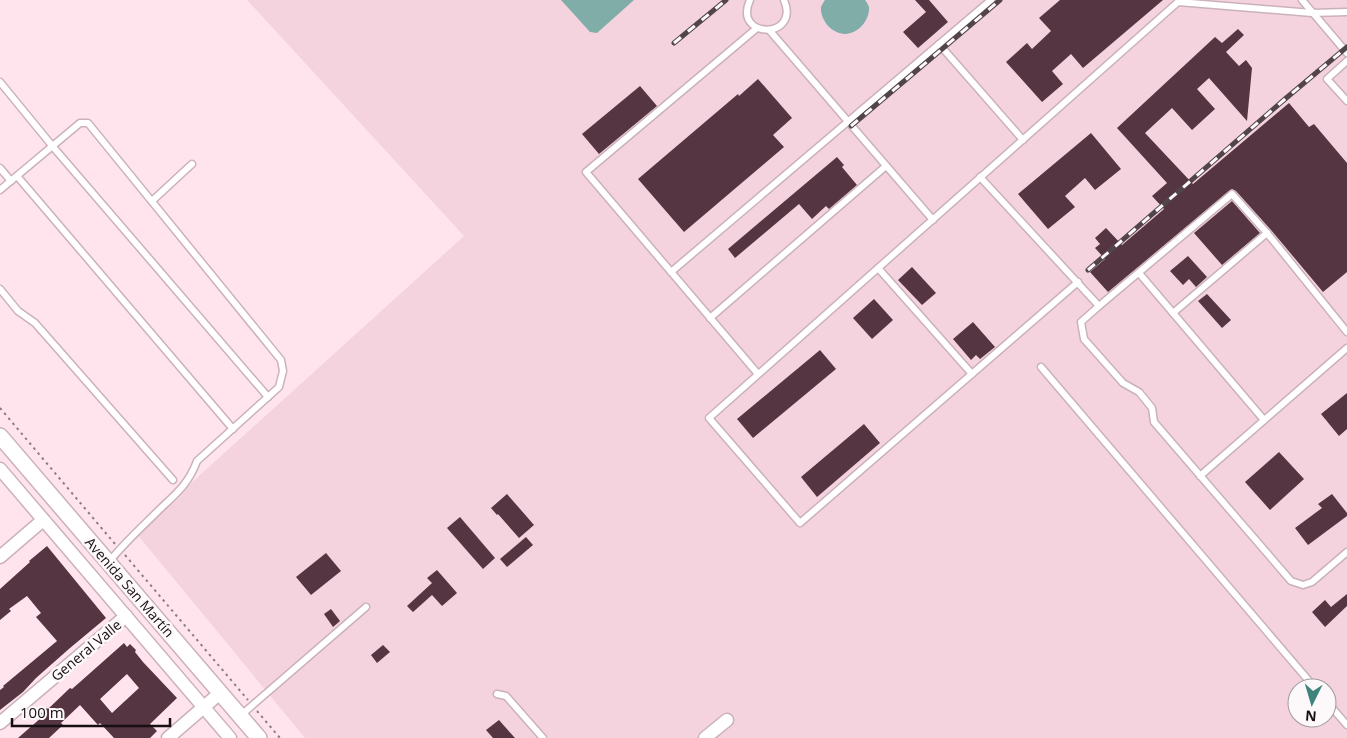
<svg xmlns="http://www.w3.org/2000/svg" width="1347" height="738" viewBox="0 0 1347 738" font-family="'Open Sans',sans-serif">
<rect width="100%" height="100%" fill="#ffe4ee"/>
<path fill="#f4d3df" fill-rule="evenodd" d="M247 0H1347V738H305L136 533 464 236ZM1297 688H1327V718H1297Z"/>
<g fill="#80ada7">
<path d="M561 0H634L597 33 590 32Z"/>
<path d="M825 0H865C867 2 868 5 869 7 870 20 858 34 845 34 832 34 820 20 821 7 821 7 824 1 825 0Z"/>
</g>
<g fill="#543541" fill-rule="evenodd">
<path d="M915 0H929L948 22 918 48 903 32 926 12Z"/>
<path d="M1060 0H1163L1083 68 1071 54 1052 71 1063 84 1042 102 1006 62 1027 43 1032 49 1051 31 1039 18Z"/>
<path d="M1238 29 1244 35 1226 52 1239 66 1246 60 1252 68 1247 121 1209 78 1197 89 1215 109 1192 130 1172 108 1145 133 1193 184 1289 103 1309 127 1314 124 1347 163V272L1323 292 1271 230 1236 191 1232 189 1108 292 1090 272 1105 259 1095 248 1100 244 1095 238 1106 228 1122 245 1164 209 1152 196 1167 183 1117 128 1215 37 1222 43Z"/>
<path d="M758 79 792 118 773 135 784 147 684 232 638 179 738 94 739 96Z"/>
<path d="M640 86 657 106 599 154 582 134Z"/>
<path d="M1091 133 1121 169 1095 190 1085 178 1065 196 1075 207 1048 229 1018 194Z"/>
<path d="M837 157 844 165 842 167 857 185 829 209 826 206 812 219 799 204 735 258 728 249Z"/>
<path d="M1232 201 1260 233 1222 265 1194 233Z"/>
<path d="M1188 256 1207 277 1196 287 1189 279 1183 285 1170 271Z"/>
<path d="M912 267 936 293 922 305 898 280Z"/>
<path d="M1207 294 1231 320 1222 328 1198 301Z"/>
<path d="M874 299 893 320 872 339 853 318Z"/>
<path d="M973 322 995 347 980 359 976 355 971 360 953 339Z"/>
<path d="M820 350 836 369 753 438 737 419Z"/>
<path d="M1347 393V429L1339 436 1321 414Z"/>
<path d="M864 424 880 443 817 497 801 477Z"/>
<path d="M1279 452 1304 479 1270 510 1245 482Z"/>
<path d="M507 494 534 525 519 538 498 514 497 515 491 508Z"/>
<path d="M1332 494 1347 513V516L1308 545 1295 528 1322 508 1318 504Z"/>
<path d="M460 517 495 558 483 569 447 528Z"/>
<path d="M526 537 533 545 507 567 500 559Z"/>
<path d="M47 546 106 618 70 648 36 678 23 692 0 710V690L4 687 3 686 57 641 36 617 41 613 27 596 9 609 11 611 0 620V589L30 562 29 561Z"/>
<path d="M326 553 341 571 311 595 296 577Z"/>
<path d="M437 570 457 593 442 606 432 595 413 612 407 606 432 583 427 578Z"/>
<path d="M1347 594V606L1325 627 1312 612 1325 600 1331 607Z"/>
<path d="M331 609 340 621 333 627 324 614Z"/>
<path d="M124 643 127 647 130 644 136 650 135 652 143 662 177 698 150 724 157 731 150 738H114L100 723 98 725 80 705 61 723 63 725 49 738H18L42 717 40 714 47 708 48 709 70 688 72 689 80 682ZM127 674 139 688 112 713 100 699Z"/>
<path d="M383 645 390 652 377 663 371 655Z"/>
<path d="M499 720 515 738H493L486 730Z"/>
</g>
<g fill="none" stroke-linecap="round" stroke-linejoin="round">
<defs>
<g id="service">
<path d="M750 0C732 39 801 40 784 0"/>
<path d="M1302 0 1347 53"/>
<path d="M757 28 586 172 758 374"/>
<path d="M770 31 933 220"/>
<path d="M939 44 1023 140"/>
<path d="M1347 61 1327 79 1347 101"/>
<path d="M0 82 54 148 268 397"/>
<path d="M0 168 11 181"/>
<path d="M17 176 233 429"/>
<path d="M980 177 1099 306 1081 322 1084 339 1123 383 1139 392 1152 408 1154 422 1291 581 1303 585 1312 582 1347 552"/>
<path d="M0 190 80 123H88L281 360 283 371 279 387 197 461C189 483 177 493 160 509 143 526 124 543 109 562"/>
<path d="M152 201 192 164"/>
<path d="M878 268 972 374"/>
<path d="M671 272 991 0"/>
<path d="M1139 273 1264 420"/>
<path d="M1078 282 800 523 709 418 1178 2 1312 13 1347 12"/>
<path d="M0 289 18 311 35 323 173 480"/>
<path d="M1099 306 1232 194 1267 233 1347 332"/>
<path d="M1173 313 1267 233"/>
<path d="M710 318 886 166"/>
<path d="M1041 367 1315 688"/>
<path d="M1200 476 1347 348"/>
<path d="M497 694 506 696 543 738"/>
<path d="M1327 702 1347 725"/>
<path d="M240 716 366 607"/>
</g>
<g id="minor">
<path d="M0 469 230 738"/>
<path d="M0 557 43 520"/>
<path d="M0 723 126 616"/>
<path d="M168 738 220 693"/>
<path d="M705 738 727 720"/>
</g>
<path id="tertiary" d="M0 436 259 738"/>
</defs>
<use href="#service" stroke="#cbb1ba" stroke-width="9"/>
<use href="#minor" stroke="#cbb1ba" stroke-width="15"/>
<use href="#tertiary" stroke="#cbb1ba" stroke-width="18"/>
<g stroke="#8e7c83" stroke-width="2" stroke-dasharray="2.5 4" stroke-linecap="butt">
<path d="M0 408 115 544"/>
<path d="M125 555 248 700"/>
<path d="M257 711 280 738"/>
</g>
<use href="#service" stroke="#fff" stroke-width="6"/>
<use href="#minor" stroke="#fff" stroke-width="12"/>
<use href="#tertiary" stroke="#fff" stroke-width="15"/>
<defs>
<g id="rail">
<path d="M674 43 726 0"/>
<path d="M851 126 1000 0"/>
<path d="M1088 270 1285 99 1347 47"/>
</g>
</defs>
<use href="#rail" stroke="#52454a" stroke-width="5"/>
<use href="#rail" stroke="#fdf8fa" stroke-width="3" stroke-dasharray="9" stroke-linecap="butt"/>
</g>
<g text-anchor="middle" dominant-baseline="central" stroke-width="5" stroke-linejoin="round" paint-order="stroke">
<g font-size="14" fill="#170f12" stroke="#fdf8fa">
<text transform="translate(130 587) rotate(49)">Avenida San Martín</text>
<text transform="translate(86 650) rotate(-40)">General Valle</text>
</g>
</g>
<g transform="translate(1312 703) rotate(185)"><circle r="24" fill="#fdf8fa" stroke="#a19b9d"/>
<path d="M0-4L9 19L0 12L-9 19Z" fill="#3d847d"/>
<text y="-8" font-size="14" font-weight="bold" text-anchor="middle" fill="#170f12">N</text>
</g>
<path d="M12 718v8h158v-8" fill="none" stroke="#170f12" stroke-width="2.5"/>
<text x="20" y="718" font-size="15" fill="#170f12" stroke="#fdf8fa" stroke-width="4" paint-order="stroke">100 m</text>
</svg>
